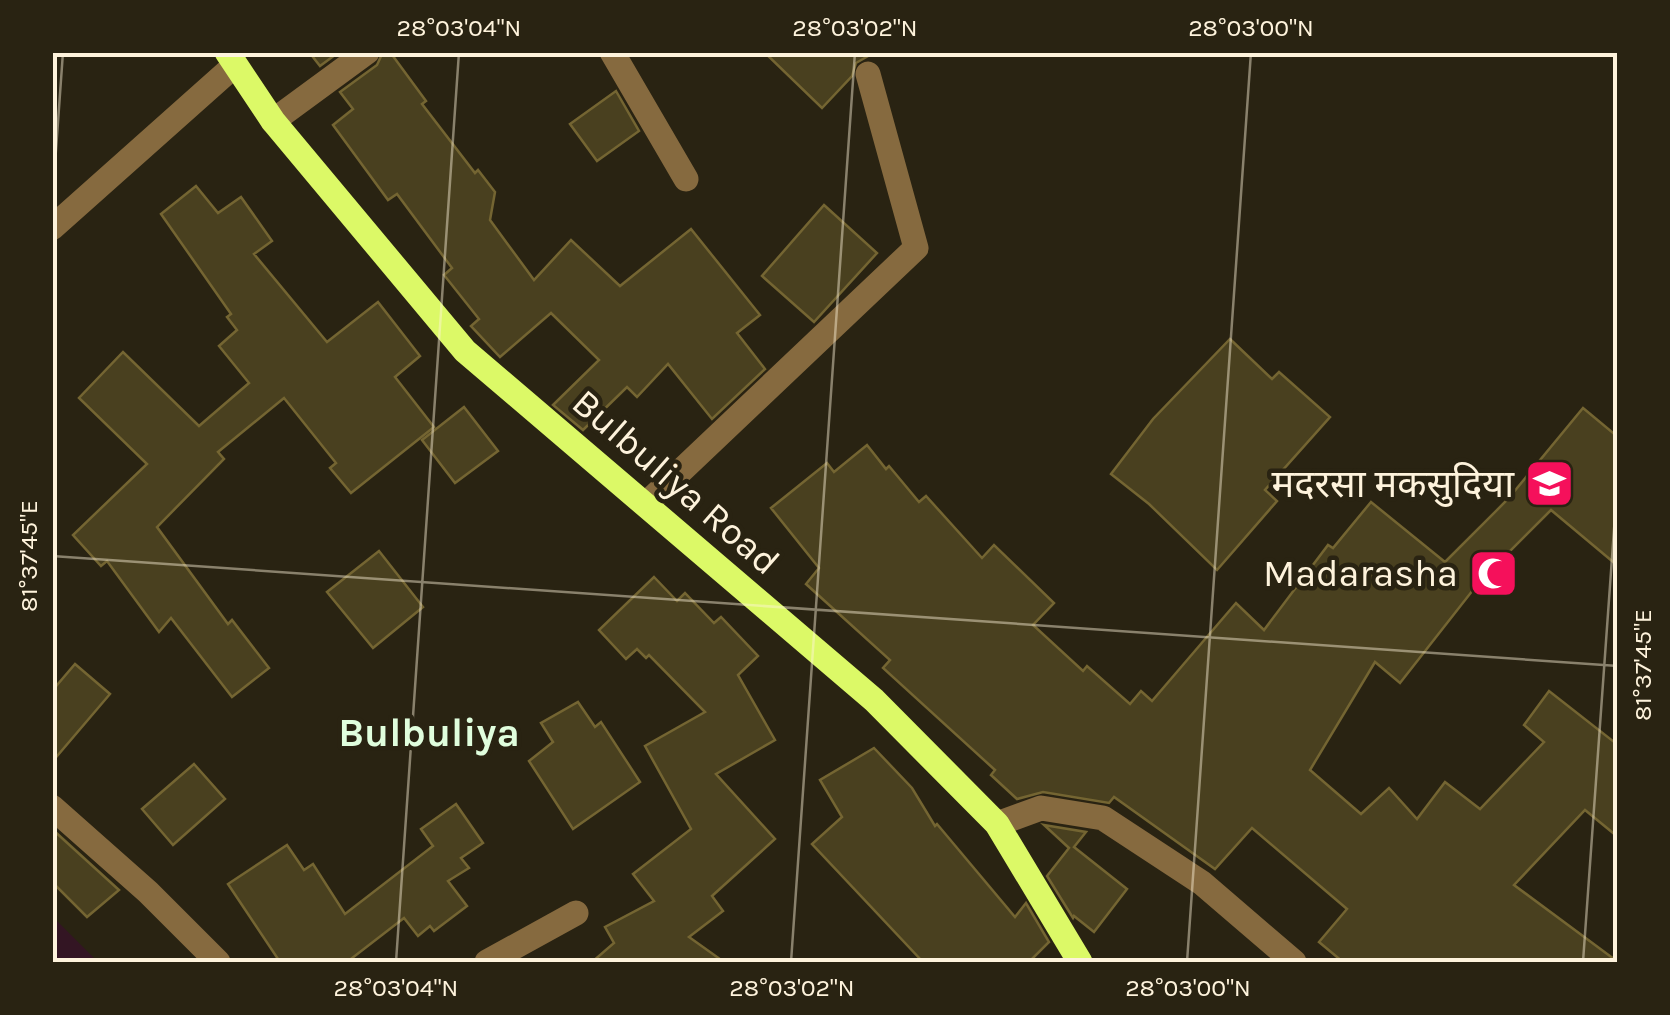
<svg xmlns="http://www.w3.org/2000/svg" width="1670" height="1015" viewBox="0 0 1670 1015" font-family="Karla,'Noto Sans Devanagari',sans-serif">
<rect width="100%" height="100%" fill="#292312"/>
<path fill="#331523" d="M53 917 98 962H53Z"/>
<g fill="#49401f" stroke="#746532" stroke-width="2.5">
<path d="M309 52H339L320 66Z"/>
<path d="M383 52H390L426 101 422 104 475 173 478 170 495 192 490 220 534 280 571 240 620 286 691 229 760 315 737 333 765 369 712 419 668 364 637 397 627 387 583 430 553 405 599 360 551 313 500 357 471 326 479 319 444 275 452 268 397 194 388 200 333 125 353 109 340 92 377 65Z"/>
<path d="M764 52H875L856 63 852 76 822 108Z"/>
<path d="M616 91 639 131 597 161 570 124Z"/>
<path d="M196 186 218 213 241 197 272 241 254 254 327 342 378 302 420 356 395 377 434 427 351 493 330 468 336 463 284 398 218 452 224 459 157 527 228 624 232 620 269 668 232 697 171 618 159 632 107 561 101 566 73 535 147 464 79 398 123 352 199 426 249 383 219 346 237 330 227 317 231 314 161 214Z"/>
<path d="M824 205 877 253 814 322 762 276Z"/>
<path d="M1230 339 1272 379 1279 372 1330 417 1265 490 1277 501 1217 570 1149 504 1111 474 1153 419Z"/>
<path d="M464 407 498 451 455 483 422 440Z"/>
<path d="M1583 408 1618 437V566L1551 510 1480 581 1400 683 1375 662 1310 770 1361 814 1389 788 1417 819 1445 782 1480 809 1544 742 1524 725 1549 691 1618 745V837L1585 810 1514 885 1618 962H1343L1319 942 1347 909 1252 828 1215 869 1114 797 1109 803 1043 792 1017 799 991 775 995 770 883 668 890 660 806 584 819 568 771 508 827 463 834 472 867 445 886 469 889 466 919 502 926 496 982 558 994 545 1054 603 1033 625 1083 671 1087 666 1130 704 1141 691 1152 701 1236 603 1264 630 1328 545 1333 548 1371 502 1445 562 1508 499Z"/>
<path d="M379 551 423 607 373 648 327 592Z"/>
<path d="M654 577 677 601 685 593 714 623 721 617 758 656 738 675 775 740 716 774 775 839 712 896 723 911 689 937 724 962H592L614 943 605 927 654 901 633 874 691 829 645 746 705 712 649 655 646 658 637 649 626 659 599 630Z"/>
<path d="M75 664 110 694 52 762V691Z"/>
<path d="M578 702 595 727 601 722 640 782 573 829 529 761 553 742 541 723Z"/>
<path d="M874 748 912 788 935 826 937 824 1015 917 1026 903 1049 942 1029 962H923L812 844 842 817 820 780Z"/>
<path d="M194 764 225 799 173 845 142 809Z"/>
<path d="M456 804 483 843 461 858 469 868 448 881 467 906 434 931 430 926 418 936 404 918 347 962H280L228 884 287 845 304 870 313 864 345 914 433 846 421 829Z"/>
<path d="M1044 825 1086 832 1074 847 1127 889 1094 932 1074 916 1073 918 1047 876 1069 848Z"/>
<path d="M52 829 119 890 87 917 52 882Z"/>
</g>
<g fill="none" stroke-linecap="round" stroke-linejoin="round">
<g stroke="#866a3f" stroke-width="25">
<path d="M612 52 686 179"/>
<path d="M273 121 367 52"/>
<path d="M52 228 235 65"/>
<path d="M646 504 916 248 868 74"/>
<path d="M52 807 148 892 218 962"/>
<path d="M997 824 1041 808 1103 818 1202 883 1294 962"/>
<path d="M487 962 576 913"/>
</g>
<path stroke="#dcf967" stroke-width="25" d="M227 52 273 121 465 351 874 700 997 824 1080 962"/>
</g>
<path fill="none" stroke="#fef3dc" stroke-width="2.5" stroke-opacity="0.45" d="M52 206 63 52M52 556 1618 666M396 962 459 52M791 962 855 52M1187 962 1251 52M1583 962 1618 474"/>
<defs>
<symbol id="school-square" viewBox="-11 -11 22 22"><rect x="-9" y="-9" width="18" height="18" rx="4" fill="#f5105b" stroke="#292312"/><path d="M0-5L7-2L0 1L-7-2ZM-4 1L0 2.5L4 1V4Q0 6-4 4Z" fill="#fff"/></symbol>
<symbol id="mosque-square" viewBox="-11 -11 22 22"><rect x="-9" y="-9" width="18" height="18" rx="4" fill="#f5105b" stroke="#292312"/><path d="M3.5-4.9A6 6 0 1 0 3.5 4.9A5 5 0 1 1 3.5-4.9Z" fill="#fff"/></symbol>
</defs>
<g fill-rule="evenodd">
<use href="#school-square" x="1522" y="456" width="55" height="55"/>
<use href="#mosque-square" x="1466" y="546" width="55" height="55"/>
</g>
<g text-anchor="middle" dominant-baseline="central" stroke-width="9" stroke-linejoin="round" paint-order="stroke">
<g font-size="38" fill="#fef3dc" stroke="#292312">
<text transform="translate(676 482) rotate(41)">Bulbuliya Road</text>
</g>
<g font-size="38" fill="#fef3dc" stroke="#292312" text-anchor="end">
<text x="1514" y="484">मदरसा मकसुदिया</text>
<text x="1458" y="573">Madarasha</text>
</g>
<g font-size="40" font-weight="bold" fill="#e0fedd" stroke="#292312">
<text x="429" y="732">Bulbuliya</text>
</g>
</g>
<rect width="1670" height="1015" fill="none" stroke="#292312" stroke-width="110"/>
<rect x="55" y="55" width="1560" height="905" fill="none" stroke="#fef3dc" stroke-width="4"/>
<g font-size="25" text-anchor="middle" fill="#fef3dc">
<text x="459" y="36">28°03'04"N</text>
<text x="855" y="36">28°03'02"N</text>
<text x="1251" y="36">28°03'00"N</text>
<text transform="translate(28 556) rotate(-90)" y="9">81°37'45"E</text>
<text transform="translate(1642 665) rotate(-90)" y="9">81°37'45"E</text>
<text x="396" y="996">28°03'04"N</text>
<text x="792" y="996">28°03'02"N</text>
<text x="1188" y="996">28°03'00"N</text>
</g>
</svg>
